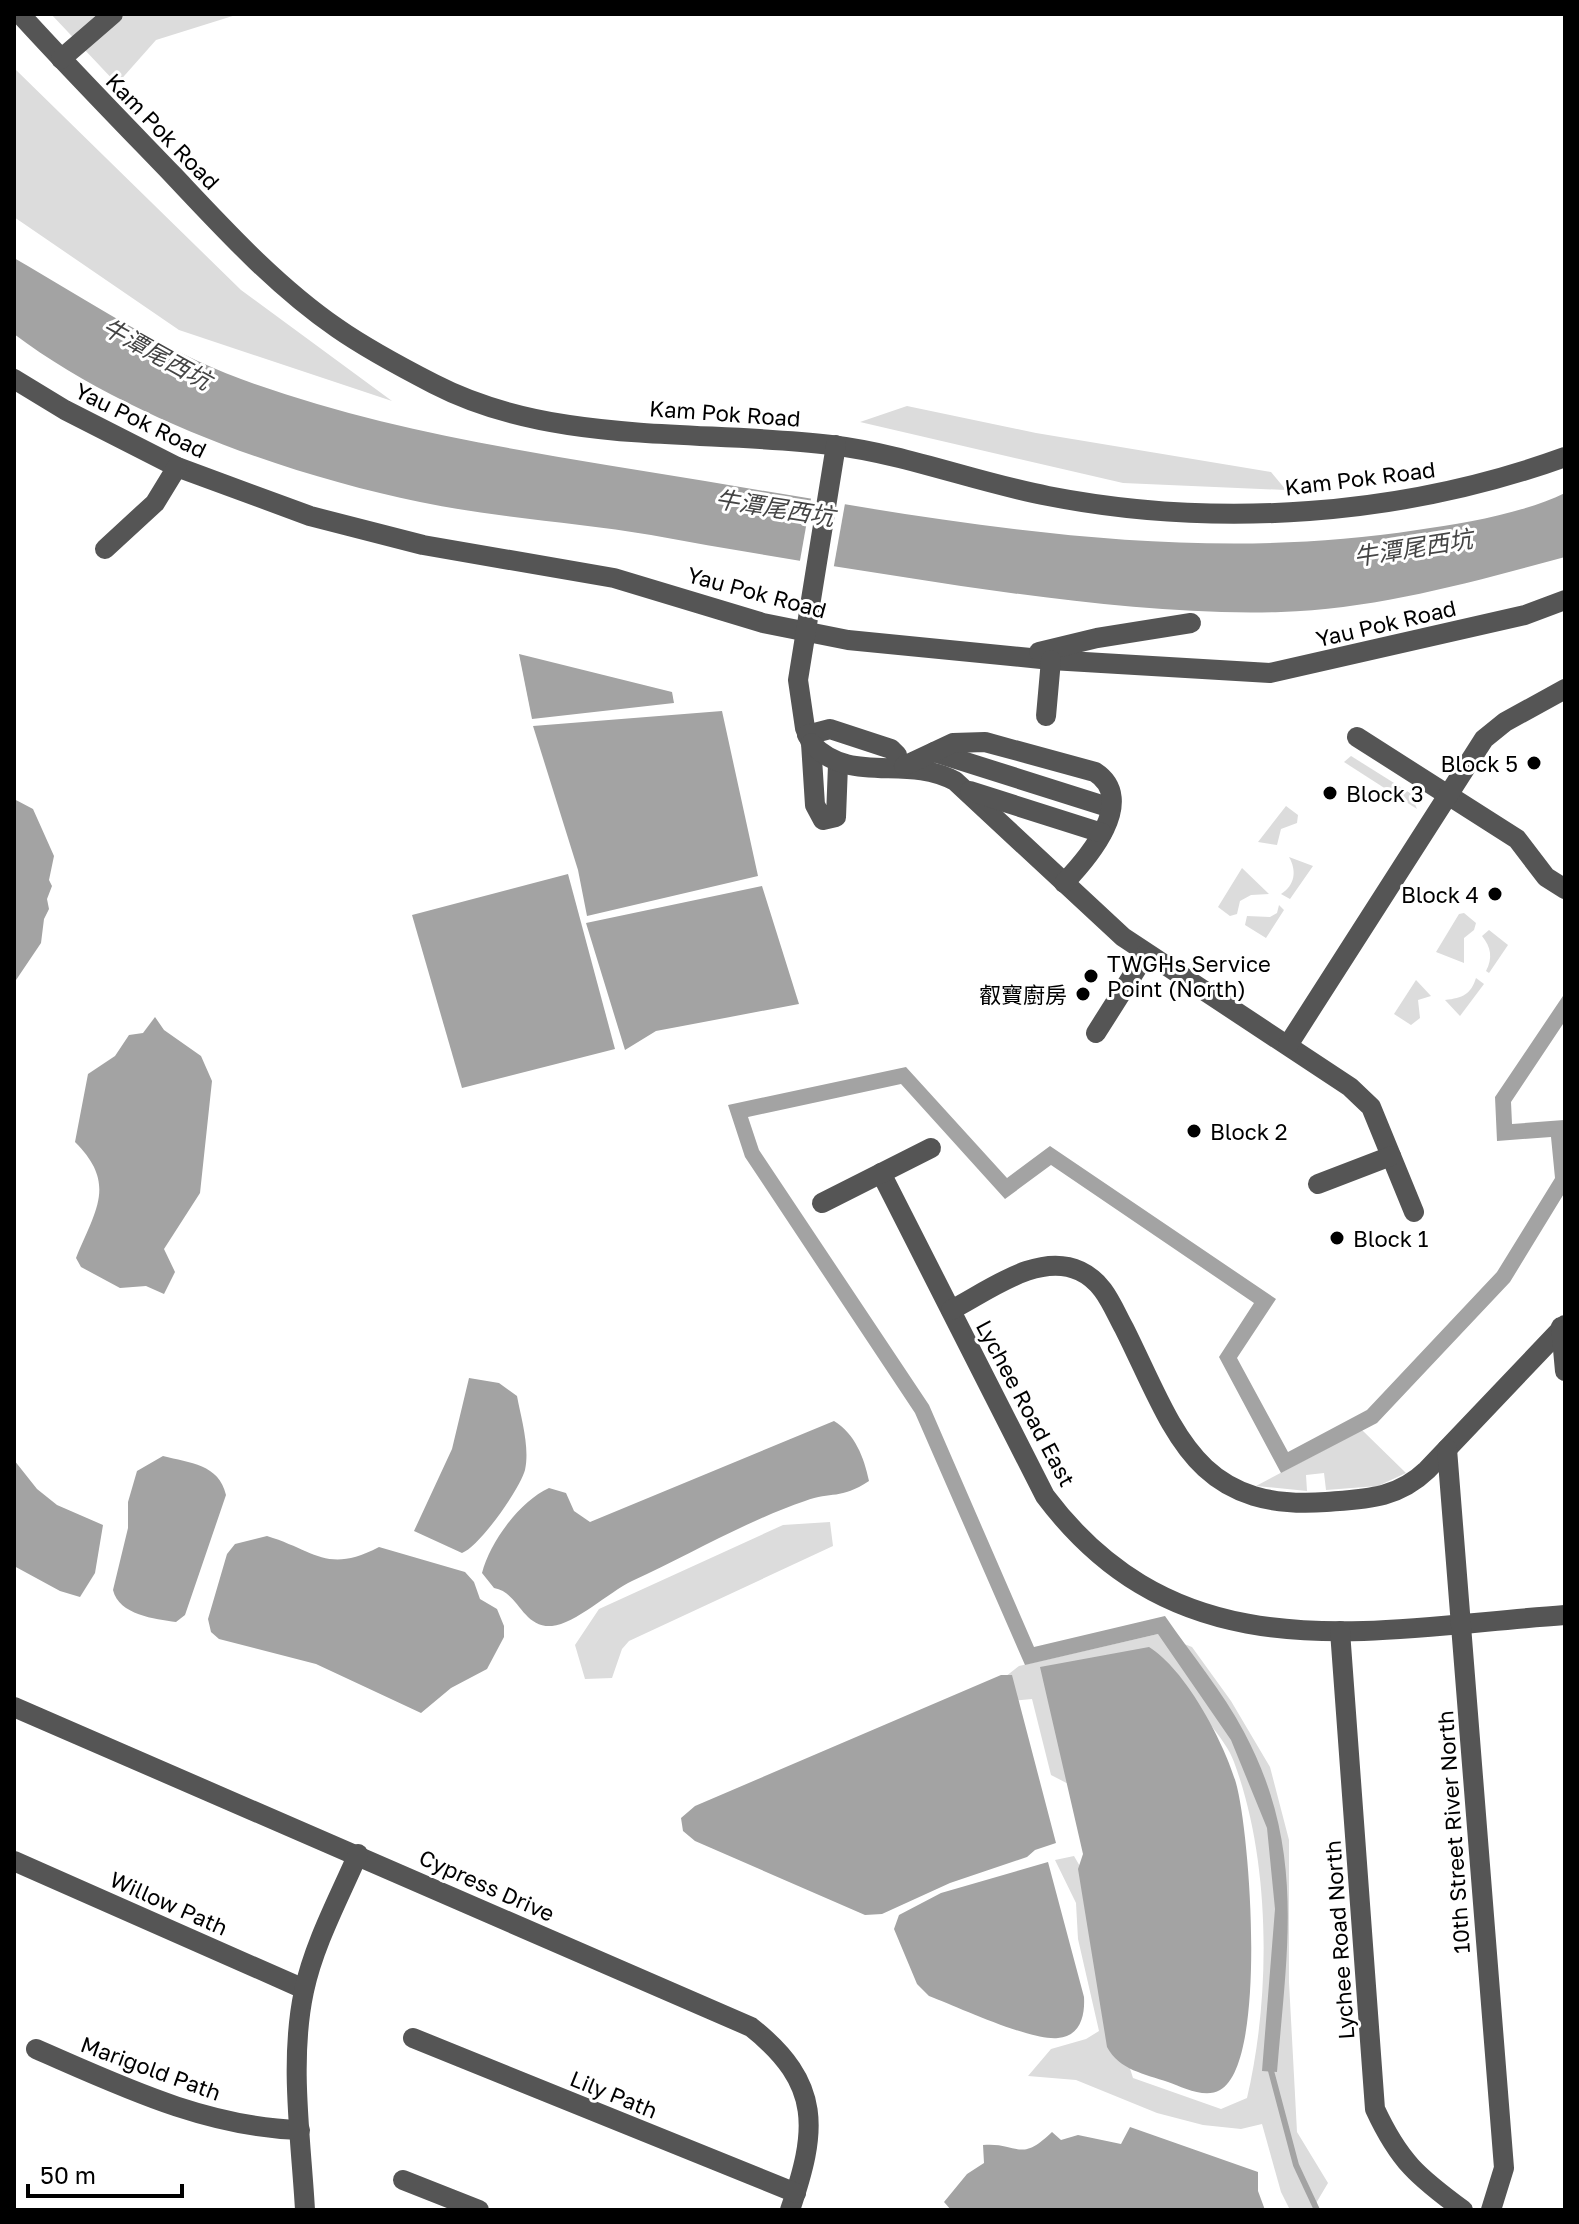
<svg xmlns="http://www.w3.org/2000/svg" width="1579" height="2224" viewBox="0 0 1579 2224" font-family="'Golos Text','Noto Sans TC',sans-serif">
<rect width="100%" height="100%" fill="#fff"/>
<g fill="#dcdcdc">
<path d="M51 14H239L156 40 117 84Z"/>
<path d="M14 68 241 290 392 401 179 330 14 217Z"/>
<path d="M907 406 1036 433 1271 472 1286 490 1123 483 860 422Z"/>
<path d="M1351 756 1410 793 1417 809 1344 762Z"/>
<path d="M1286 806 1298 815 1297 823 1281 829 1277 845 1258 842Z"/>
<path d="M1289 857 1313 866 1290 899 1281 894C1295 885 1297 871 1289 857Z"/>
<path d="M1242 868 1269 894 1251 895 1240 901 1237 914 1230 916 1218 907Z"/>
<path d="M1279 905 1284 910 1266 938 1245 925 1247 916 1270 917 1277 913Z"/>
<path d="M1464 913 1476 923 1474 930 1464 938V963L1436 952 1459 914Z"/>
<path d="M1489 930 1508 945 1489 973 1486 971C1493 958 1491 947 1482 936Z"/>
<path d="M1476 978 1484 984 1460 1016 1445 1000C1463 998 1471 994 1476 978Z"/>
<path d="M1416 980 1431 996 1418 1000 1420 1018 1411 1025 1394 1014Z"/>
<path d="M1362 1430 1406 1473 1378 1486 1326 1490 1324 1473 1306 1475 1307 1491 1256 1486Z"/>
<path d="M830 1522 833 1546 629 1641 622 1649 612 1678 585 1679 575 1645 599 1609 783 1525Z"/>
<path d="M1158 1634 1192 1647 1231 1701 1270 1767 1289 1840V1982L1297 2132 1328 2183 1312 2210H1290L1281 2192 1262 2124 1241 2129 1203 2125 1157 2113 1076 2080 1028 2076 1051 2049 1086 2039 1099 2031 1078 1939 1076 1903 1055 1860 1074 1856C1114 1920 1109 2007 1133 2078L1221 2109 1247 2098C1271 1996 1271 1861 1234 1762 1226 1738 1192 1705 1176 1684L1084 1792 1051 1775 1032 1699 998 1702 987 1691 1019 1666Z"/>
</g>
<g fill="#a3a3a3">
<path d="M14 258C88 301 161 349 241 379 391 434 549 455 705 481 940 520 1179 567 1417 530 1465 523 1521 514 1565 493V557C1472 582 1378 609 1281 612 1173 615 1067 601 961 586 857 570 754 554 651 535 575 522 496 518 420 502 287 475 123 416 14 334Z"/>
<path d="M519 654 672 692 674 703 532 719Z"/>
<path d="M722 711 758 876 587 916 578 870 533 726Z"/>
<path d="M14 799 33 809 54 856 49 880 52 886 47 899 49 909 44 919 41 943 14 983Z"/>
<path d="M568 874 615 1049 462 1088 412 915Z"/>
<path d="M762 886 799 1004 656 1031 625 1050 586 923Z"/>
<path d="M1565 993V1021L1511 1102 1512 1124 1564 1120 1565 1192 1510 1282 1377 1423 1281 1473 1219 1357 1254 1303 1051 1165 1005 1199 901 1084 748 1117 759 1150 929 1405 1034 1647 1165 1616C1191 1654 1223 1692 1244 1732 1306 1848 1287 1948 1277 2072L1262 2071 1275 1909 1267 1828 1231 1740 1158 1634 1025 1665 915 1413 745 1157 728 1105 906 1067 1007 1178 1050 1146 1276 1299 1237 1358 1288 1452 1367 1410 1497 1272 1555 1178 1551 1137 1497 1141 1495 1097Z"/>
<path d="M155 1017 164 1030 201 1056 212 1081 200 1193 164 1249 175 1272 164 1294 146 1286 120 1288 81 1267 76 1258C96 1209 117 1184 75 1142L88 1074 115 1056 129 1035 143 1033Z"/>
<path d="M469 1378 499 1383 517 1396C521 1418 530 1447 525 1470 520 1489 479 1547 462 1553L414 1531 452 1449Z"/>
<path d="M834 1421C855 1434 864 1457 869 1481 840 1500 832 1491 805 1501 746 1521 689 1555 632 1581 609 1592 575 1624 552 1626 522 1628 519 1592 494 1588L482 1573C490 1542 520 1501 549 1488L566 1493 574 1511 590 1522Z"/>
<path d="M163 1456C190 1463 219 1464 226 1495L185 1615 176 1622C155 1619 119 1615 113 1590L128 1528V1502L137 1471Z"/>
<path d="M14 1460 37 1489 57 1505 103 1525 95 1573 80 1597 60 1591 14 1566Z"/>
<path d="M267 1536C316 1551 327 1574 379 1547L465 1572 474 1582 480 1599 497 1609 504 1626V1637L487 1669 451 1688 421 1713 316 1664 219 1639 211 1632 208 1619 227 1554 235 1544Z"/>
<path d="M1149 1647C1186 1670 1224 1742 1236 1783 1250 1832 1268 2064 1220 2090 1205 2099 1182 2087 1168 2082 1145 2074 1119 2070 1107 2047L1078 1869 1083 1854 1040 1667Z"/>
<path d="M1001 1675H1012L1056 1843 1035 1850 1027 1857 950 1883 882 1914 865 1915 695 1841 683 1831 681 1818 695 1806Z"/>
<path d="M1048 1862 1084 1997C1085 2015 1081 2036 1058 2038 1030 2041 958 2007 929 1996L917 1984 894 1929 899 1915 941 1893Z"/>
<path d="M1130 2127 1258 2172V2191L1265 2210H951L944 2202 967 2174 984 2163 983 2145C1019 2142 1019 2164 1052 2132L1061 2140 1078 2135 1121 2144Z"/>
</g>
<path fill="#fff" d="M812 493 846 498 833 571 799 566Z"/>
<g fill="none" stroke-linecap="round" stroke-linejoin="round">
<path stroke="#a3a3a3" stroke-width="6" d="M1270 2067 1296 2165 1317 2210"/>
<g stroke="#555" stroke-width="20">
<path d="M20 14C70 69 122 122 174 176 224 229 276 286 337 328 367 349 401 367 434 384 554 446 700 429 831 445 905 454 975 482 1048 496 1218 529 1402 516 1565 457"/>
<path d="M61 59 113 14"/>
<path d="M14 379 65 410 177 467 310 516 423 545 614 578 763 623 848 640 1051 660 1270 673 1525 615 1565 600"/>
<path d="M836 445 798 680 805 728 811 743 815 805 823 820 836 817 838 765"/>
<path d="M105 549 155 503 177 467"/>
<path d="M1039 652 1097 638 1191 623"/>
<path d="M1046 716 1051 660"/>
<path d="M807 735 830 729 891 749 897 755 898 766"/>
<path d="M1357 737 1517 839 1546 877 1565 889"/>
<path d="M811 743C851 786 905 754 955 781L1123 937 1350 1087 1371 1107 1414 1212"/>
<path d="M934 752 1111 808"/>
<path d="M904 766 953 743 985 742 1095 772C1138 800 1088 858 1064 883"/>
<path d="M970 791 1102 833"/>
<path d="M1096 1033 1146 954"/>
<path d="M1288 1045 1484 739 1505 722 1565 689"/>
<path d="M881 1173 1045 1496C1181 1677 1369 1629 1565 1615"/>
<path d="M1318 1184 1391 1156"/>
<path d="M822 1203 931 1148"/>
<path d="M951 1310C987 1292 1038 1251 1080 1271 1104 1282 1112 1306 1124 1328 1174 1428 1193 1512 1326 1502 1365 1499 1397 1499 1427 1470L1565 1325"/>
<path d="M1561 1327 1565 1371"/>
<path d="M1447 1449 1504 2168 1491 2210"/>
<path d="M1340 1631 1375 2109C1399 2161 1418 2177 1463 2210"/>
<path d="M14 1707 751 2027C823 2084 817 2131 790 2210"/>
<path d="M14 1861 304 1989"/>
<path d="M413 2038 796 2193"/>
<path d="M36 2049C121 2086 205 2127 300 2130"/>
<path d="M403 2180 479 2210"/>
<path d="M305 2210C301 2139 289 2061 304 1991 314 1944 339 1898 358 1854"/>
</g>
</g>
<g fill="#000" stroke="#fff" stroke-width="3">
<circle cx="1534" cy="763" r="8"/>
<circle cx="1330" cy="793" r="8"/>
<circle cx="1495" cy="894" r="8"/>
<circle cx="1091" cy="976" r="8"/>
<circle cx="1083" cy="994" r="8"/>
<circle cx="1194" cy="1131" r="8"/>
<circle cx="1337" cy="1238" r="8"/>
</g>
<g text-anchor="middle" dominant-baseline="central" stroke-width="6" stroke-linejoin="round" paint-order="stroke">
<g font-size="22" fill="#000" stroke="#fff">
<text transform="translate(163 131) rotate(46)">Kam Pok Road</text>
<text transform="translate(725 413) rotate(4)">Kam Pok Road</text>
<text transform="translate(141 420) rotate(26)">Yau Pok Road</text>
<text transform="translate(1360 478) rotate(-7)">Kam Pok Road</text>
<text transform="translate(757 592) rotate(15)">Yau Pok Road</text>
<text transform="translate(1386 623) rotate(-13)">Yau Pok Road</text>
<text transform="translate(1026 1403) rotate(62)">Lychee Road East</text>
<text transform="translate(1453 1832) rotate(-94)">10th Street River North</text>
<text transform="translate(487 1885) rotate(24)">Cypress Drive</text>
<text transform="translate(169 1903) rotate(24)">Willow Path</text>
<text transform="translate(1339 1940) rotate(-94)">Lychee Road North</text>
<text transform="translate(151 2068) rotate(20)">Marigold Path</text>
<text transform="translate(614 2094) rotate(22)">Lily Path</text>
</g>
<g font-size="22" fill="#000" stroke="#fff" text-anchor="start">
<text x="1518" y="763" text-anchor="end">Block 5</text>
<text x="1346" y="793">Block 3</text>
<text x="1479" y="894" text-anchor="end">Block 4</text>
<text x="1107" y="963">TWGHs Service<tspan x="1107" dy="25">Point (North)</tspan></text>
<text x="1067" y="994" text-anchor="end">叡寶廚房</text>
<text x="1210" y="1131">Block 2</text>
<text x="1353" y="1238">Block 1</text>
</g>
<g font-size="24" font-style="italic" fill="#444" stroke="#fff">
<text transform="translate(157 353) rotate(29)">牛潭尾西坑</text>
<text transform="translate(775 507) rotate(9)">牛潭尾西坑</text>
<text transform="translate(1413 547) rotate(-9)">牛潭尾西坑</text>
</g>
</g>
<rect width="1579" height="2224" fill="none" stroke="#000000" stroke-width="32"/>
<path d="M28 2184v12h154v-12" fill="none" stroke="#000000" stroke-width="4"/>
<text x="40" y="2184" font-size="24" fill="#000000" stroke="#ffffff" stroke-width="6" paint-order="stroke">50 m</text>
</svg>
